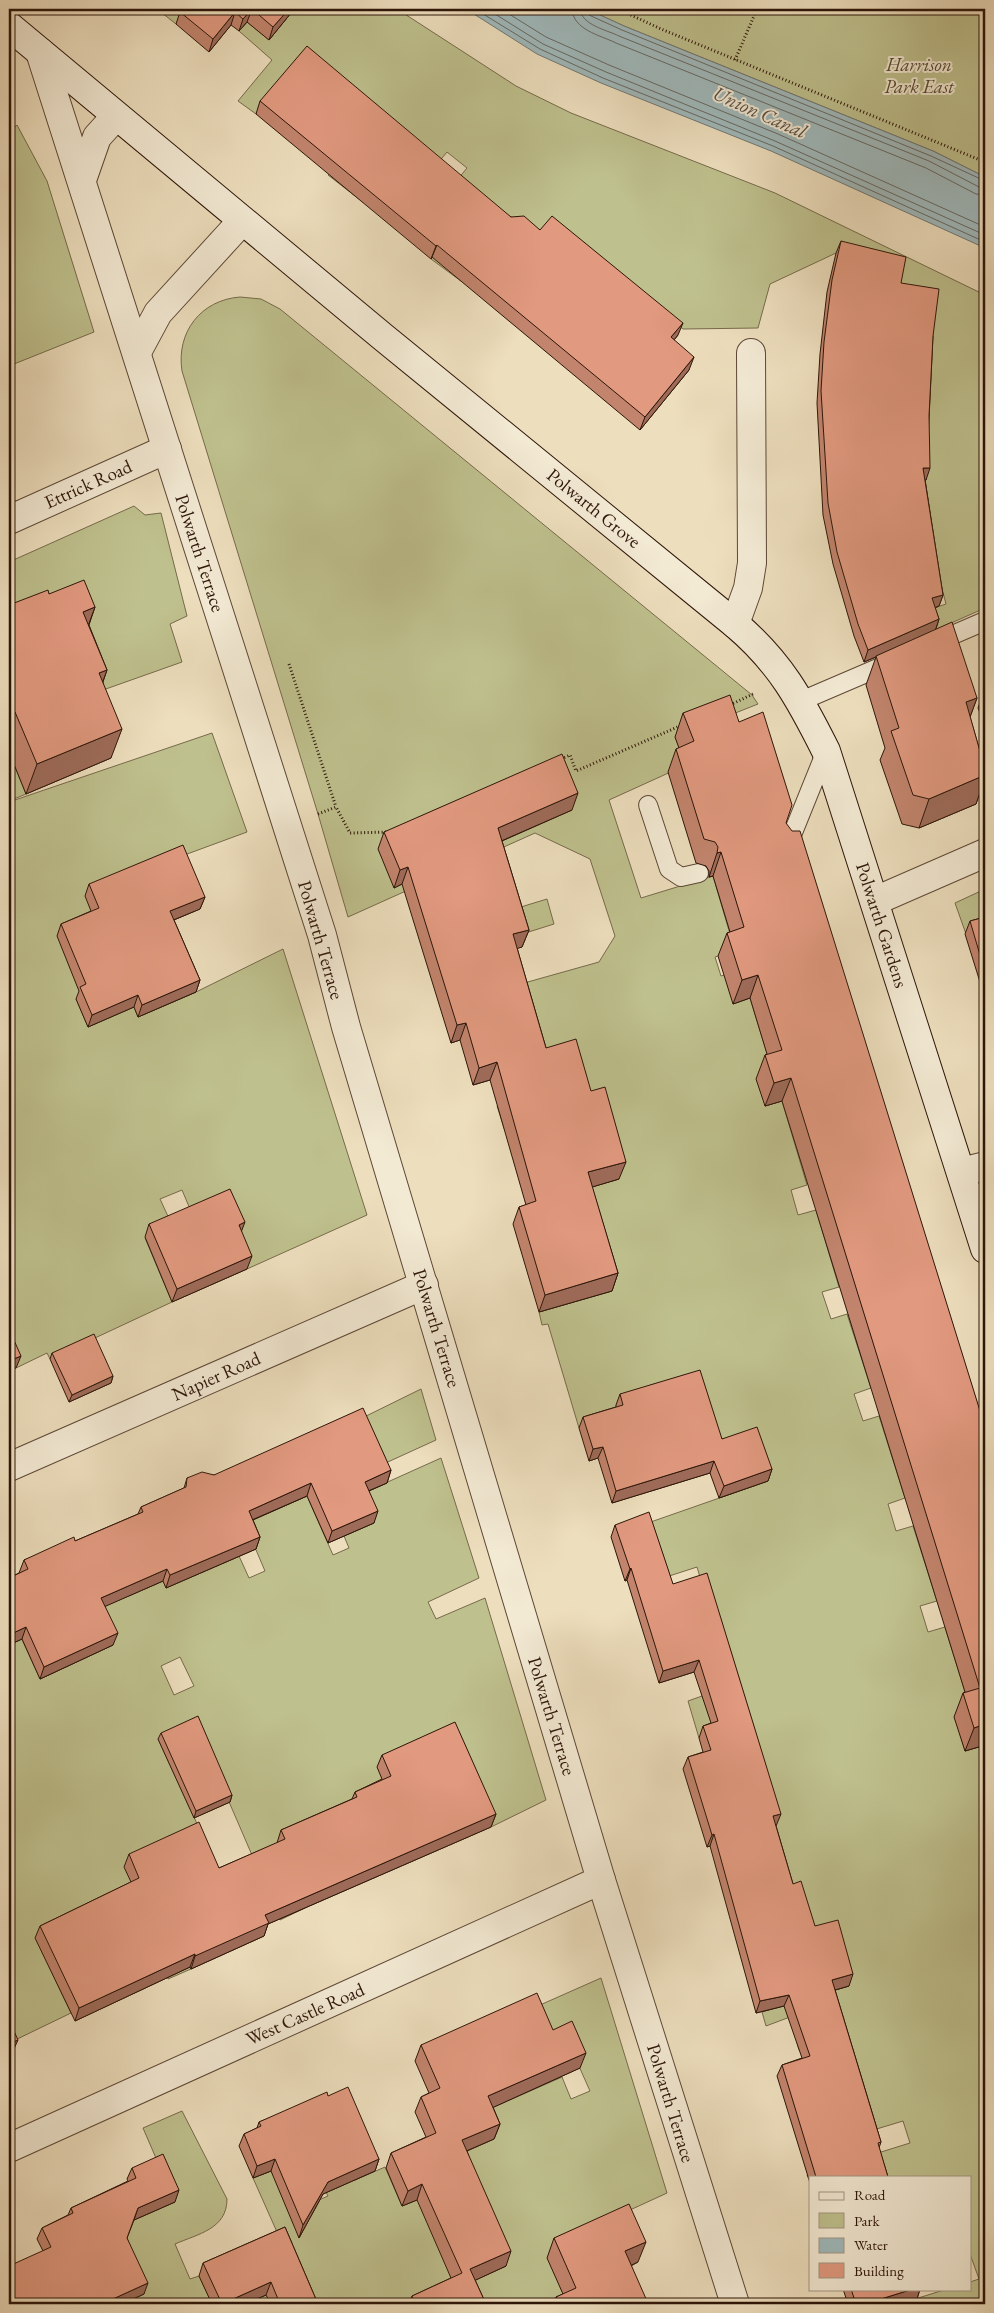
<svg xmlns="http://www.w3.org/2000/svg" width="994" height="2313" viewBox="0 0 994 2313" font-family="'EB Garamond',serif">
<rect width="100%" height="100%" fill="#eddebd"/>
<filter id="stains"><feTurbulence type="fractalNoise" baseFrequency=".004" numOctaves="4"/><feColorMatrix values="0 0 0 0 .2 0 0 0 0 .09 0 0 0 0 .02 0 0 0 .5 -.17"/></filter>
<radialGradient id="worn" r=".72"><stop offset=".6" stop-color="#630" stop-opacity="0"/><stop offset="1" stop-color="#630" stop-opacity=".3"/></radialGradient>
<g fill="#bec08d" stroke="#766a4b" fill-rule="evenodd">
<path d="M157 9H188L176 24Z"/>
<path d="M286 9H397L516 86 571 113 775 193 985 295V608L922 636 925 611 946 604 939 577 898 289 901 269 836 253 770 284 758 328 683 329 665 315 510 230 465 284 431 259 476 205 453 185 467 168 447 152 433 169 408 149 364 203 328 175 375 119 302 59 256 114 238 101 272 60 239 31 247 22 269 40 291 13Z"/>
<path d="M587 9H985V177L933 151 624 26Z"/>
<path d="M17 125 47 181 94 332 9 366V132Z"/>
<path d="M240 297 261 299 280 309 752 695 758 704 675 737 686 765 609 800 641 898 713 876 735 951 715 957 721 976 741 969 733 1003 750 998 773 1073 765 1106 782 1101 807 1185 791 1190 798 1215 816 1210 839 1287 822 1292 831 1319 847 1314 871 1388 854 1394 863 1421 879 1416 905 1498 888 1504 896 1531 913 1526 937 1601 920 1606 928 1632 945 1627 971 1711 955 1717 965 1751 982 1746 985 1756V2304H899L947 2289H970V2282L979 2279 970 2254V2177H810V2182L807 2175 910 2143 903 2121 870 2131 842 2038 799 2050 790 2017 766 2026 762 2012 849 1986 811 1938 788 1896 745 1723 699 1738 688 1701 733 1685 697 1567 663 1578 645 1524 768 1481 718 1450 616 1405 619 1417 579 1428 548 1324 542 1325 539 1312 611 1291 526 1205 619 1179 598 1105 505 1131 497 1106 517 1100 540 1065 517 985 599 962 615 936 590 859 535 833 348 917 318 814 182 371C176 332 201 300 240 297Z"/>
<path d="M134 506 145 515 161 513 187 616 170 624 182 662 103 690 9 630V562Z"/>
<path d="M212 733 247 832 179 857 94 920 81 996 76 999 88 1027 133 1005 138 1017 196 992 283 949 367 1215 247 1269 234 1238 193 1216 182 1190 160 1199 172 1225 145 1238 172 1302 50 1359 47 1353 16 1368 9 1351V802Z"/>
<path d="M9 752 26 794 9 801Z"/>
<path d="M985 889V928L966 934 955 903Z"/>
<path d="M547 899 554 924 519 935 511 910Z"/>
<path d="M421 1389 436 1440 379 1466 358 1420Z"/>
<path d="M441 1458 479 1578 428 1602 436 1619 485 1598 546 1800 491 1827 450 1735 395 1809 305 1908 280 1920 195 1723 158 1739 222 1878 162 1906 191 1969 168 1979 165 1971 36 1939 71 2013 9 2043V1611L40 1679 113 1645 69 1549 129 1596 163 1581 166 1587 239 1556 249 1578 265 1571 236 1503 268 1513 307 1496 333 1555 349 1548 344 1536 361 1494ZM180 1657 194 1686 174 1695 161 1666Z"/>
<path d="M601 1978 667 2193 617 2216 567 2304H474L465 2285 506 2266 451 2126 562 2077 571 2099 590 2091 566 2037 548 2045 531 2009Z"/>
<path d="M182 2111 227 2199C227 2229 198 2234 175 2244L190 2279 199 2276 212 2304H123L143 2294 119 2241 159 2165 143 2128Z"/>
<path d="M385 2167 402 2206 430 2193 456 2288 421 2304H309L253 2178 271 2171 302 2221 310 2217 316 2207 314 2202 328 2196 323 2187 355 2180Z"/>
<path d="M266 2295 271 2304H245Z"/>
</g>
<path fill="#9fb9bc" stroke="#717774" d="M466 9H587L624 26 933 151 985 177V248L771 151 601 83 537 54Z"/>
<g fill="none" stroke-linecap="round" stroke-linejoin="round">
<g stroke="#666762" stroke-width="1">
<path d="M475 9 540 49 603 78 773 146 985 242"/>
<path d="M487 9 543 44 606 72 775 141 985 235"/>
<path d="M501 9 546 37 609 65 778 134 985 227"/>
<path d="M572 9C573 30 600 35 616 43L926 168 976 194 985 195"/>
<path d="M580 9C581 25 607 30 619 36L929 161 979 187 985 188"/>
<path d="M586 9 589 15 622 30 931 156 985 181"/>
</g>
<defs>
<g id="lane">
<path d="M934 643 985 621"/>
<path d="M801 701 892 662"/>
<path d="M648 805 669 869 681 877 699 873"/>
<path d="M788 845 826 751"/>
</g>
<g id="street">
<path d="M40 52 322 935 346 1027 601 1880 735 2304"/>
<path d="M82 180 97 137 116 116"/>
<path d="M137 352 158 313 242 221"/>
<path d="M9 520 167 449"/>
<path d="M735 624 748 588 752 563 751 353"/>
<path d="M875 901 985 853"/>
<path d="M961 1172 985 1166"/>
<path d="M9 1467 424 1285"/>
<path d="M9 2148 601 1880"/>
</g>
<path id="secondary" d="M9 26 383 337 735 624C780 662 800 699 826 751L985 1249"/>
</defs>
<use href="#lane" stroke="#5d4736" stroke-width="20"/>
<use href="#street" stroke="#5d4736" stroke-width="30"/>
<use href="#secondary" stroke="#2d1509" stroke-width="30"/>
<g stroke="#2d1509" stroke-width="3" stroke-dasharray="1 2.5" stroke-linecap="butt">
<path d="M618 9 661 29 985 162"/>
<path d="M735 60 757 9"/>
<path d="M289 664 336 807"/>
<path d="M730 705 753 694"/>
<path d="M561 759 570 755 576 771 680 726"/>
<path d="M318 814 336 807 350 833 388 832"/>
</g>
<use href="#lane" stroke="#f3ead4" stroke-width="18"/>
<use href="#street" stroke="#f3ead4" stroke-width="28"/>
<use href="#secondary" stroke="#f3ead4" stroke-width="28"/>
</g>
<g fill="#c2846d" stroke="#2d1509">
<path d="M183 9H293L291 13 269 40 247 22 239 31 231 25 209 52 176 24 180 12Z"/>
<path d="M260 101 511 217 540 230 678 335 674 340 689 370 640 430 432 257 431 259 256 114Z"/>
<path d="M841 241 901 283 933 336 926 480H925L943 595 939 606 935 608 939 619 936 629 977 698 970 717 985 769V778L976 804 919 828 902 824 880 760 885 748 866 685 876 657 864 662 854 636 833 564 823 515 817 403 820 354 827 292 836 253Z"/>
<path d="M49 594 95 607 89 625 107 670 103 682 111 758 26 794 9 752V605Z"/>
<path d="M985 688V725L978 708Z"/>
<path d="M683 713 739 722 786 823 985 1427V1756L982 1746 965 1751 954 1717 963 1693 965 1692 782 1101 765 1106 756 1079 765 1055 767 1054 750 998 733 1004 718 956 727 933 730 932 713 876 709 877V871L706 866 696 863 668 772 676 749 679 748 675 737Z"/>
<path d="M572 810 502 841 529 930 522 947 517 948 546 1048 591 1091 619 1179 592 1187 618 1273 612 1291 539 1312 513 1224 519 1207 526 1205 490 1080 473 1085 460 1040 451 1043 402 884 394 888 378 849 384 832Z"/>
<path d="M89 884 205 897 200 909 174 920 200 980 196 992 138 1017 134 1007 88 1027 76 999 79 991 57 936 61 924 91 911 85 896Z"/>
<path d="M985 917V998L965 934 970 921Z"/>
<path d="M149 1224 241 1231 247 1269 172 1302 145 1237Z"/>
<path d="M52 1353 113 1376 111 1383 69 1402 50 1359Z"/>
<path d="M620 1394 722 1439 772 1469 768 1481 719 1498 710 1473 612 1503 598 1458 589 1461 579 1428 583 1417 616 1407V1405Z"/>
<path d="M391 1470 387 1483 369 1491 374 1523 328 1543 307 1496 253 1520 260 1537 256 1549 166 1588 163 1581 105 1606 113 1645 40 1679 22 1639 9 1645V1578L19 1573 24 1560 75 1541 138 1514 141 1507 184 1488 187 1478 214 1475Z"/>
<path d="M615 1525 673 1584 776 1826 793 1884 815 1926 849 1986 835 1990 881 2142 879 2148 888 2177H810V2183L777 2076 782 2065 802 2058 784 2006 756 2013 710 1846 707 1847 683 1769 688 1757 703 1752 699 1738 703 1726 711 1723 694 1672 659 1683 627 1580 625 1581 611 1537Z"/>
<path d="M161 1733 232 1795 230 1802 194 1818 158 1739Z"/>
<path d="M382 1755 496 1814 491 1827 268 1924 264 1936 191 1969 190 1967 75 2021 35 1938 40 1926 131 1882 124 1867 129 1854 219 1868 277 1843 281 1830 352 1799 355 1792 382 1779 377 1767Z"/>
<path d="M553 2030 580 2068 493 2107 500 2124 494 2139 467 2151 506 2266 475 2280 486 2304H408L412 2296 451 2278 417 2200 402 2206 386 2168 391 2153 426 2137 415 2112 421 2097 429 2093 415 2061 421 2045Z"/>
<path d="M328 2096 379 2159 375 2171 323 2194 299 2238 271 2171 253 2178 239 2146 244 2134 257 2128 259 2122Z"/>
<path d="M132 2168 175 2202 134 2220 127 2238 144 2294 122 2304H9L43 2251 37 2239 42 2228 68 2215 71 2208 128 2181 127 2179Z"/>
<path d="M285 2227 318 2304H271L266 2295 245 2304H212L199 2276 203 2263Z"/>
<path d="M554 2238 638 2262 631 2266 646 2304H554L556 2297 563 2294 547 2258Z"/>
<path d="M843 2289H920L917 2299 899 2304H848Z"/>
</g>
<g fill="#9e6b59" stroke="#2d1509">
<path d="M252 9 247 22 239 31 243 19Z"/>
<path d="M289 9H293L291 13 269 40 273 27Z"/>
<path d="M235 12 231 25 209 52 213 39Z"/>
<path d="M437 245 432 257 431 259 436 246Z"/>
<path d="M683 323 678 335 666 350 671 337Z"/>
<path d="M694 357 689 370 640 430 645 417Z"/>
<path d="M923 468H930L926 480H919Z"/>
<path d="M943 595 939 606 928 610 932 598Z"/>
<path d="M95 607 84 637 83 612Z"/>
<path d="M939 619 935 631 864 662 868 650Z"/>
<path d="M107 670 96 700 99 673Z"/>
<path d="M977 698 966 728V702Z"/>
<path d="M15 712 9 730V715Z"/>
<path d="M122 729 111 758 26 794 37 764Z"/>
<path d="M985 775V778L976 804 919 828 929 799Z"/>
<path d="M578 793 572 810 492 845 498 828Z"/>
<path d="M721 852 713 876 709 877 717 853Z"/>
<path d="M408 867 402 884 394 888 400 870Z"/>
<path d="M205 897 200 909 166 923 170 911Z"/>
<path d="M529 930 522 947 507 952 513 934Z"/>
<path d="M758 975 750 998 733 1004 742 980Z"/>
<path d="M200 980 196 992 138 1017 142 1005Z"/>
<path d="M138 995 134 1007 88 1027 92 1015Z"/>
<path d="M466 1023 460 1040 451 1043 457 1025Z"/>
<path d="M497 1062 490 1080 473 1085 479 1068Z"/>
<path d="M791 1078 782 1101 765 1106 774 1083Z"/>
<path d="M626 1162 619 1179 582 1190 588 1172Z"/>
<path d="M245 1222 240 1235 239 1225Z"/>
<path d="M252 1256 247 1269 172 1302 177 1289Z"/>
<path d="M618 1273 612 1291 539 1312 545 1295Z"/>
<path d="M21 1356 16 1368 9 1371V1361Z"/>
<path d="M113 1376 111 1383 69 1402 72 1395Z"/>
<path d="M603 1447 598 1458 589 1461 593 1449Z"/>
<path d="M714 1461 710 1473 612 1503 616 1491Z"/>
<path d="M772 1469 768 1481 719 1498 724 1486Z"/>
<path d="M391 1470 387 1483 361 1494 365 1482Z"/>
<path d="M311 1483 307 1496 245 1523 249 1511Z"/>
<path d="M378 1511 374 1523 328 1543 332 1531Z"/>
<path d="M260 1537 256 1549 166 1588 170 1575Z"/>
<path d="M631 1568 627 1580 625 1581 630 1569Z"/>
<path d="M167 1569 163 1581 97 1610 101 1598Z"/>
<path d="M26 1627 22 1639 9 1645V1635Z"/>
<path d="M118 1633 113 1645 40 1679 44 1667Z"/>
<path d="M699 1660 694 1672 659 1683 663 1671Z"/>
<path d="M985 1724V1738L982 1746 965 1751 974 1728Z"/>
<path d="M232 1795 230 1802 194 1818 196 1811Z"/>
<path d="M496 1814 491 1827 268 1924 264 1936 191 1969 195 1956 265 1915Z"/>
<path d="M781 1814 776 1826 769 1828 773 1816Z"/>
<path d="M714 1834 710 1846 707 1847 712 1835Z"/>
<path d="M195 1954 190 1967 75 2021 79 2008Z"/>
<path d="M853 1974 849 1986 828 1992 832 1980Z"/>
<path d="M789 1995 784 2006 756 2013 760 2001Z"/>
<path d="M18 2040 13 2051 9 2054V2044Z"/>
<path d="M586 2053 580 2068 483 2112 488 2096Z"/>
<path d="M500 2124 494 2139 457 2155 462 2140Z"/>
<path d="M275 2159 271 2171 253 2178 257 2166Z"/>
<path d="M379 2159 375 2171 323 2194 299 2238 303 2225 328 2182Z"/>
<path d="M422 2184 417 2200 402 2206 408 2191Z"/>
<path d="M179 2190 175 2202 134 2220 138 2208Z"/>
<path d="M646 2242 638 2262 617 2272 625 2251Z"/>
<path d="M511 2251 506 2266 465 2285 470 2269Z"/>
<path d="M271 2282 266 2295 245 2304H222Z"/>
<path d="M148 2283 144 2294 122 2304H102Z"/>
<path d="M913 2289H920L917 2299 899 2304H865Z"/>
</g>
<g fill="#e1997f" stroke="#2d1509">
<path d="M183 9H289L273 27 252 9 243 19 235 12 213 39 180 12Z"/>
<path d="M307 46 511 217 524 216 540 230 552 216 683 323 671 337 694 357 645 417 437 245 436 246 260 101Z"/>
<path d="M841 241 906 257 901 283 939 289 933 336 929 416 930 468H923L943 595 932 598 939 619 868 650 858 624 837 552 828 503 821 391 824 342 832 280Z"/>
<path d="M84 580 95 607 83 612 107 670 99 673 122 729 37 764 15 712 9 715V605L48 590 49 594Z"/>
<path d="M952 622 977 698 966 702 985 769V775L929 799 913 795 891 731 899 728 876 656Z"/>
<path d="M730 695 739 722 763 712 792 805 786 823 792 831H800L985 1427V1724L974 1728 963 1693 980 1688 791 1078 774 1083 765 1055 782 1050 758 975 742 980 727 933 744 927 721 852 717 853 718 847 715 842 704 839 676 749 694 741 683 713Z"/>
<path d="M562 754 578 793 498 828 529 930 513 934 546 1048 576 1039 591 1091 605 1087 626 1162 588 1172 618 1273 545 1295 519 1207 536 1201 497 1062 479 1068 466 1023 457 1025 408 867 400 870 384 832Z"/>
<path d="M183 845 205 897 170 911 200 980 142 1005 138 995 92 1015 80 987 86 984 61 924 99 908 89 884Z"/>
<path d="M985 917V972L970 921Z"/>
<path d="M230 1189 245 1222 239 1225 252 1256 177 1289 149 1224Z"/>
<path d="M9 1329 21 1356 9 1361Z"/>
<path d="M94 1334 113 1376 72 1395 52 1353Z"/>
<path d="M700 1370 722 1439 757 1427 772 1469 724 1486 714 1461 616 1491 603 1447 593 1449 583 1417 623 1405 620 1394Z"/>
<path d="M363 1408 391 1470 365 1482 378 1511 332 1531 311 1483 249 1511 260 1537 170 1575 167 1569 101 1598 118 1633 44 1667 26 1627 9 1635V1578L28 1569 24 1560 74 1537 75 1541 143 1512 141 1507 186 1487 187 1478 202 1472 214 1475Z"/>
<path d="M649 1512 673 1584 707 1573 781 1814 773 1816 793 1884 801 1881 815 1926 838 1920 853 1974 832 1980 881 2142 878 2143 888 2177H816L782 2065 810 2056 789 1995 760 2001 714 1834 712 1835 688 1757 711 1750 703 1726 718 1721 699 1660 663 1671 631 1568 630 1569 615 1525Z"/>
<path d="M198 1716 232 1795 196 1811 161 1733Z"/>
<path d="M455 1722 496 1814 265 1915 269 1923 195 1956V1954L79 2008 40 1926 139 1878 129 1854 199 1822 219 1868 285 1839 281 1830 357 1797 355 1792 391 1776 382 1755Z"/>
<path d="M537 1993 553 2030 572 2021 586 2053 488 2096 500 2124 462 2140 511 2251 470 2269 486 2304H415L412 2296 462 2273 422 2184 408 2191 391 2153 436 2133 421 2097 440 2088 421 2045Z"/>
<path d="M9 2020 18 2040 9 2044Z"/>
<path d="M348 2087 379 2159 328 2182 303 2225 275 2159 257 2166 244 2134 261 2126 259 2122 327 2092 328 2096Z"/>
<path d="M163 2154 179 2190 138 2208 127 2238 148 2283 102 2304H9V2266L51 2247 42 2228 73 2213 71 2208 136 2178 132 2168Z"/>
<path d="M629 2204 646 2242 625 2251 647 2301 645 2302V2304H560L556 2297 576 2288 554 2238Z"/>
<path d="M285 2227 318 2304H280L271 2282 222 2304 203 2263Z"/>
<path d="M851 2289H913L865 2304H856Z"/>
</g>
<g text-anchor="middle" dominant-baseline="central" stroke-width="4" stroke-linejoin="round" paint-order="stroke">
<g font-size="19" font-style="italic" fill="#584831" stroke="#f3ead4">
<text x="919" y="64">Harrison<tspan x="919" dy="22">Park East</tspan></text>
</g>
<g font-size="19" fill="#2d1509" stroke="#f3ead4">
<text transform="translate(88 484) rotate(-24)">Ettrick Road</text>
<text transform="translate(594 508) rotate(39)">Polwarth Grove</text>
<text transform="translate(200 553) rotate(72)">Polwarth Terrace</text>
<text transform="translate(882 925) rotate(72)">Polwarth Gardens</text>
<text transform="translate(321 940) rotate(74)">Polwarth Terrace</text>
<text transform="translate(437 1328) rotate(73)">Polwarth Terrace</text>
<text transform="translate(216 1376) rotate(-24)">Napier Road</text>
<text transform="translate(552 1716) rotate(73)">Polwarth Terrace</text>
<text transform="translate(305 2014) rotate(-24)">West Castle Road</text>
<text transform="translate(671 2103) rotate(73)">Polwarth Terrace</text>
</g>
<g font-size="20" font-style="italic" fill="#554e48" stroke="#f3ead4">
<text transform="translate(760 112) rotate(24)">Union Canal</text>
</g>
</g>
<rect width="994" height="2313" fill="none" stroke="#eddebd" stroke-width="30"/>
<rect x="10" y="10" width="974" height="2293" fill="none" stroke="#2d1509" stroke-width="2.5"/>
<rect x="15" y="15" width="964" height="2283" fill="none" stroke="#2d1509"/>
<rect x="809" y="2176" width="162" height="115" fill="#f3ead4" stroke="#a49583"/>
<rect x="819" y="2192" width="25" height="8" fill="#f3ead4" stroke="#a49583"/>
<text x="854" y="2200" font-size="15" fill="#2d1509">Road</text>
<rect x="819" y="2213" width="25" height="15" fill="#bec08d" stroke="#a49583"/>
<text x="854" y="2226" font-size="15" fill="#2d1509">Park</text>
<rect x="819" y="2238" width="25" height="15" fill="#9fb9bc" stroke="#a49583"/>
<text x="854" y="2250" font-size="15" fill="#2d1509">Water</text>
<rect x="819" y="2263" width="25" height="15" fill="#e1997f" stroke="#a49583"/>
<text x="854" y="2276" font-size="15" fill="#2d1509">Building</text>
<rect width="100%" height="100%" filter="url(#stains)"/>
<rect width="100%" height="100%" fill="url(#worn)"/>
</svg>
